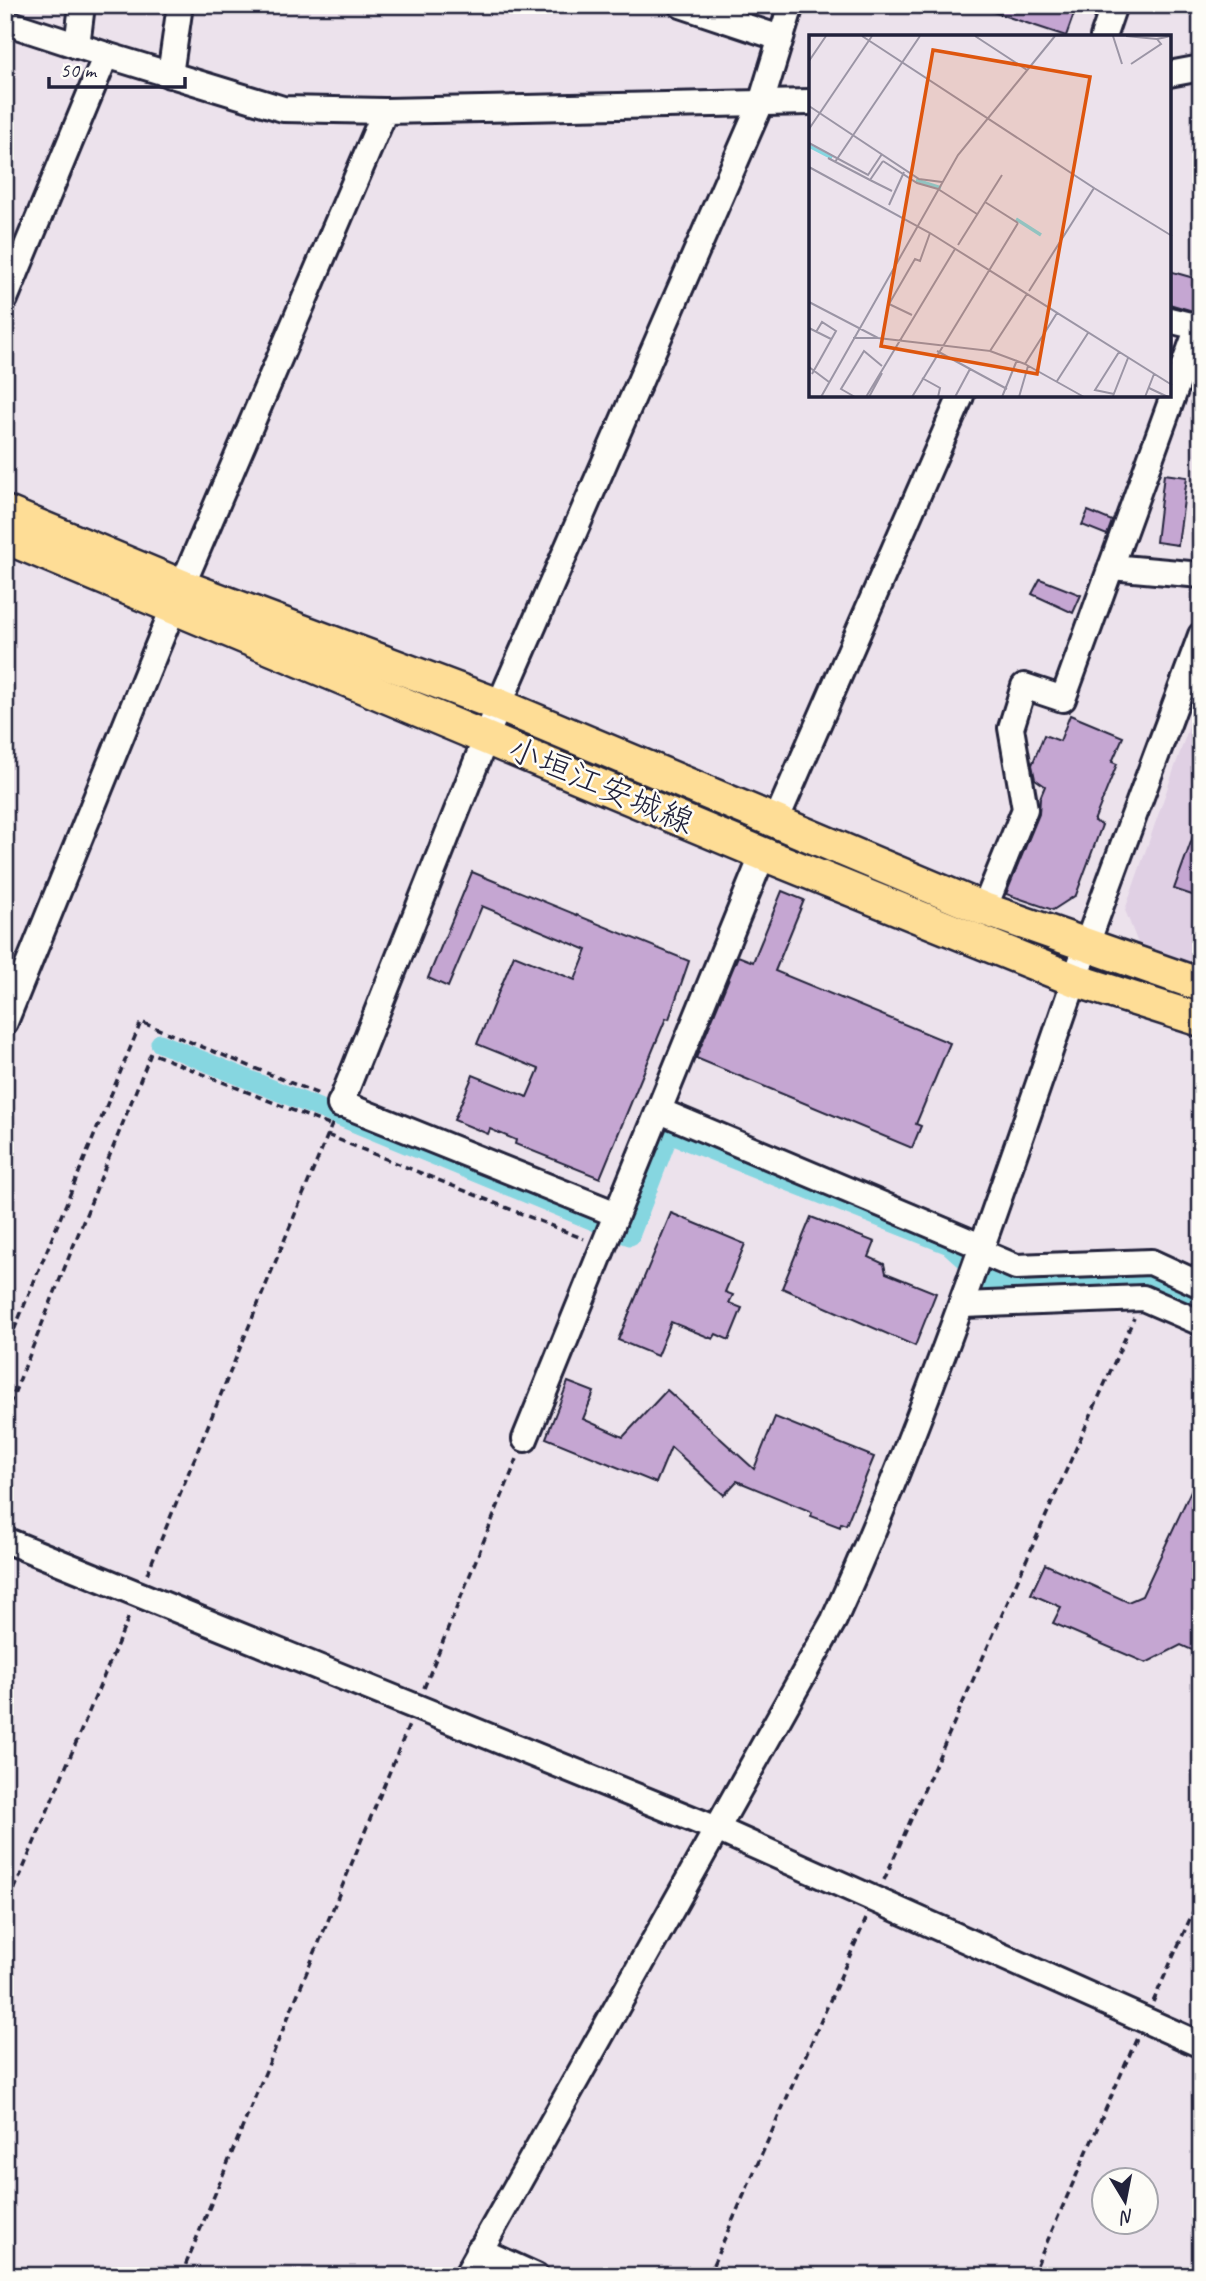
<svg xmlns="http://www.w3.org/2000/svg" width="1206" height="2281" viewBox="0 0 1206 2281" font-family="Caveat,'Klee One',sans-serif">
<rect width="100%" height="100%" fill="#ece2ec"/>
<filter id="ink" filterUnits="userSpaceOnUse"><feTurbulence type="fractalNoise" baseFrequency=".0143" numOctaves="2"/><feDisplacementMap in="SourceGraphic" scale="14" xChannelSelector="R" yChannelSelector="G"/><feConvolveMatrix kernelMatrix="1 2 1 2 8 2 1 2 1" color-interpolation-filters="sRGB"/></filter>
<g filter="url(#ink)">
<path fill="#e0d0e4" d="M1201 692V968L1139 946 1125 910Z"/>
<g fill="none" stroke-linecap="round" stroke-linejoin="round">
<g stroke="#86d6e0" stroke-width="19">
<path d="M160 1043 596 1222"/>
<path d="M624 1234 630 1236 669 1134 949 1245 993 1285 1147 1280 1201 1303"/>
</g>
</g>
<g fill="#c5a6d2" stroke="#22223b" stroke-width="2">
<path d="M981 5H1077L1066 36 981 8Z"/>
<path d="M1169 271 1201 280 1193 311 1169 304Z"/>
<path d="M1164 474 1187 477 1178 545 1156 542Z"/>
<path d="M1088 511 1112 521 1107 535 1082 525Z"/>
<path d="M1040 579 1081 595 1073 613 1032 594Z"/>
<path d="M1070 715 1123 737 1112 762 1117 764 1094 821 1102 825 1076 895 1053 910 1006 894 1039 814 1040 798 1045 786 1035 779 1032 765 1044 735 1060 741Z"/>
<path d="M1199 820H1201V898L1174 889Z"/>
<path d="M472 872 689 961 669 1019 666 1018 600 1178 515 1144 516 1140 490 1129 488 1134 454 1120 473 1075 527 1097 539 1069 477 1044 514 955 575 980 587 950 482 906 448 987 428 978Z"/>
<path d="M782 891 804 900 775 971 950 1043 916 1124 921 1126 912 1148 696 1058 738 956 753 962Z"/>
<path d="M671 1213 745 1244 725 1292 733 1295 729 1303 742 1308 729 1340 716 1334 713 1339 671 1322 657 1356 618 1340Z"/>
<path d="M811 1217 875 1242 869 1257 884 1264 886 1273 936 1293 915 1346 782 1288Z"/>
<path d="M568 1382 594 1392 583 1419 623 1437 667 1390 754 1469 775 1417 874 1457 846 1525 841 1523 840 1527 811 1516 812 1512 737 1481 724 1495 671 1447 656 1483 546 1438Z"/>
<path d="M1201 1469V1654L1181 1645 1146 1663 1053 1623 1061 1607 1031 1594 1045 1564 1128 1602 1142 1596Z"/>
</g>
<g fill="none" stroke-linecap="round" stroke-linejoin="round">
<defs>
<g id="minor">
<path d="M681 5 780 38"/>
<path d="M5 22 106 55"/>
<path d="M1103 37 1114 5"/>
<path d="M77 46 82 5"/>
<path d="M1169 74 1201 68"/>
<path d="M170 75 180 5"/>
<path d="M5 299 106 55 283 109 385 111"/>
<path d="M1111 567 1201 575"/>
<path d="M182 586 385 111 810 102"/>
<path d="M775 823 961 396"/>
<path d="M984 909 1025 809 1011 728 1024 686 1063 699 1198 327 1169 320"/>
<path d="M5 1022 174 606"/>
<path d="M340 1103 616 1214"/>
<path d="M340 1105 499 705 761 103 791 5"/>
<path d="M660 1111 983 1247"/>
<path d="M981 1252 1016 1267 1151 1262 1201 1285"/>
<path d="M963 1305 1143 1298 1201 1323"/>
<path d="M525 1439 763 854"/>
<path d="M5 1540 717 1829 1201 2045"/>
<path d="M479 2250 536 2276"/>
<path d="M466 2276 834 1620C933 1402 1007 1174 1086 947 1123 843 1163 739 1201 635"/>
</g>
<g id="major">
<path d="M5 512 182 586 499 705 984 909 1201 985"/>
<path d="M5 537 763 854 1075 980 1201 1020"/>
</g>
</defs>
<use href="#minor" stroke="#22223b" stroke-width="30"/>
<use href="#major" stroke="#22223b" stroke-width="37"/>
<g stroke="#22223b" stroke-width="3.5" stroke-dasharray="7 5" stroke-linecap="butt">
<path d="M327 1135 584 1239"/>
<path d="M5 1352 141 1022 321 1095"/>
<path d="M5 1416 151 1053 329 1125"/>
<path d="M147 1574 333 1122"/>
<path d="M424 1688 517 1459"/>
<path d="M884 1880 1134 1318"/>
<path d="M5 1912 130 1614"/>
<path d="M1153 2002 1201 1894"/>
<path d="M181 2276 409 1725"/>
<path d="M708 2276 866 1919"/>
<path d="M1032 2276 1137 2038"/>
</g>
<use href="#minor" stroke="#fdfcf7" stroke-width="24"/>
<use href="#major" stroke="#fedd96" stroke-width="32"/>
</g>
</g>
<g text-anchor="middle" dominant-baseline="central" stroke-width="5" stroke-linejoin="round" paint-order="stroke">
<g font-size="33" fill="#22223b" stroke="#fdfcf7">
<text transform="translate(601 785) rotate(23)">小垣江安城線</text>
</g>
</g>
<g transform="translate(809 35)">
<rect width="362" height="362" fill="#ece2ec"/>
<path fill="none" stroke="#86d6e0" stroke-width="3.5" d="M0 111 23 123M107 145 132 153M207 184 232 200"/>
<path fill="none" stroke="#9b95a5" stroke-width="2" d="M53 1 285 153 220 256M166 1 218 35M304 1 313 29M317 1 348 4M0 26 17 1M322 29 352 9 348 4 362 1M0 71 110 144 133 147M0 94 63 1M0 108 59 140 73 119M19 123 61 145M74 126 108 148 129 154M74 126 61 145 83 156M26 127 111 1M0 132 121 198 363 350M285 153 363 201M129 154 168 179M176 167 209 188M80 170 95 137M149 210 193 140M0 267 69 303 181 316 218 259M103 280 80 269 106 224 111 226 121 198M0 293 22 304M44 303H68M128 316 198 354M181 316 216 329 248 278M216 329 275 362M0 332 20 347M3 339 27 296 13 287 7 297M113 343 131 353 129 362M248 346 279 298M340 353 359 362M305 359 286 355 310 317M304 361 319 323M12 362 149 120 246 1M46 362 32 354 55 316 73 331M57 362 146 214M60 362 73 338M103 362 209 188M146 362 161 334M193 362 208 325M210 362 219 331M336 362 345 339"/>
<path fill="#de560e" fill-opacity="0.15" stroke="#de560e" stroke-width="3.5" d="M124 15 281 42 228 339 72 311Z"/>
<rect width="362" height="362" fill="none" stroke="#22223b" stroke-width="3.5"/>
</g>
<rect width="1206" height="2281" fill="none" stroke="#fdfcf7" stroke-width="28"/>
<rect x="14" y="14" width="1178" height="2253" fill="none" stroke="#22223b" stroke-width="2.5" filter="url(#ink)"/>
<g transform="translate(1125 2201) rotate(170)"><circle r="33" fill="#fdfcf7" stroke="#a5a5ac" stroke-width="2"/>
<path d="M0-5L12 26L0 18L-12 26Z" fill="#22223b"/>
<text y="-10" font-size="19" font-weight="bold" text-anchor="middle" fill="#22223b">N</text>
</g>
<path d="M49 77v10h136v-10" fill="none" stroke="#22223b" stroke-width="3.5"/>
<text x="60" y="77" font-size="21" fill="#22223b" stroke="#fdfcf7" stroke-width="5" paint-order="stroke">50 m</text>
</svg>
